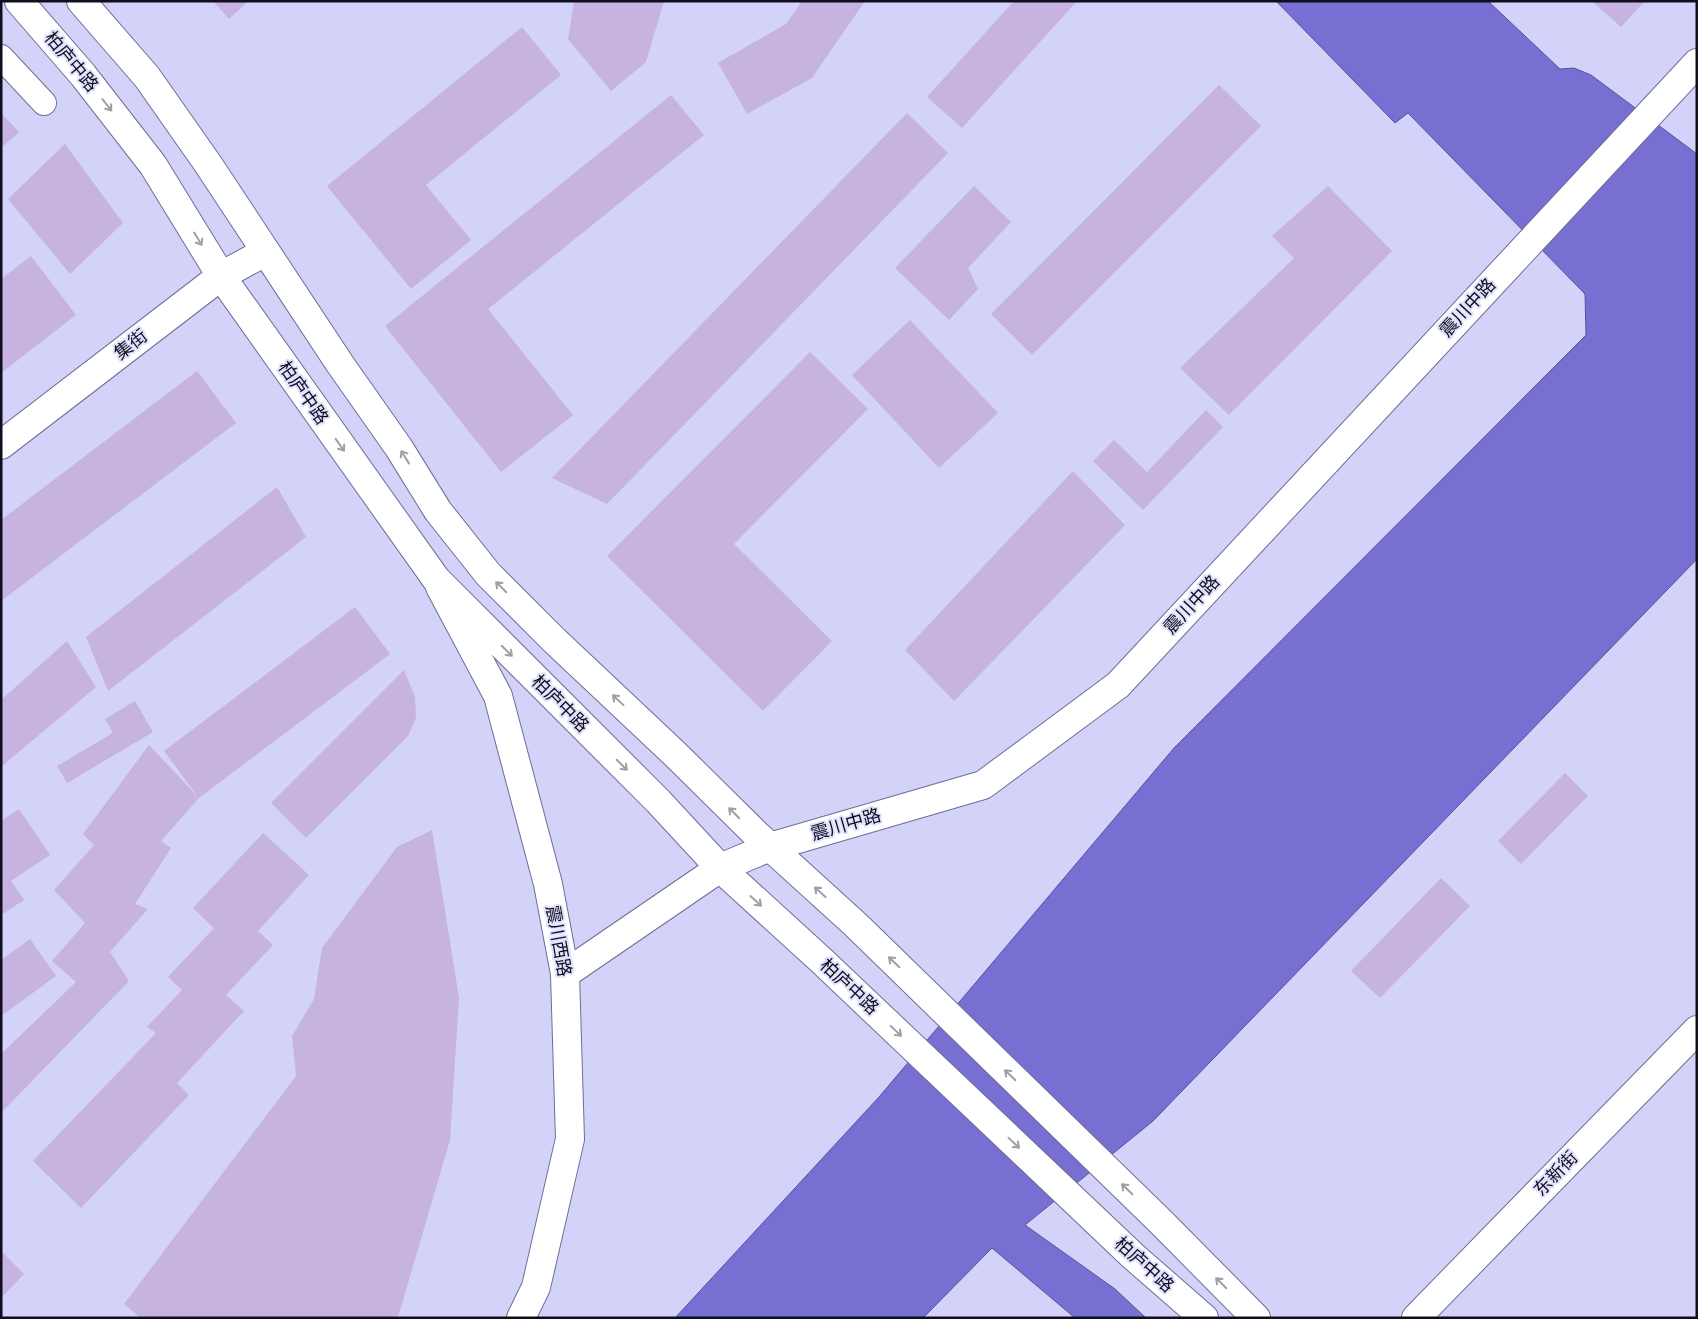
<svg xmlns="http://www.w3.org/2000/svg" width="1698" height="1319" viewBox="0 0 1698 1319" font-family="'Source Sans 3','Noto Sans SC',sans-serif">
<rect width="100%" height="100%" fill="#d3d3f9"/>
<path fill="#786fd2" stroke="#58529c" d="M1276 1H1488L1560 69 1574 68 1591 75 1697 154V559L1153 1121 1025 1225 1115 1289 1146 1318H1075L992 1248 923 1318H675L879 1097 1174 748 1586 335 1585 294 1408 113 1395 123Z"/>
<g fill="#c6b3df">
<path d="M213 1H248L229 19Z"/>
<path d="M574 1H664L646 62 611 91 568 39Z"/>
<path d="M802 1H865L812 78 747 114 718 63 786 24Z"/>
<path d="M1014 1H1077L962 128 927 97Z"/>
<path d="M1592 1H1645L1621 27Z"/>
<path d="M522 27 561 75 426 185 471 240 411 289 327 186Z"/>
<path d="M1219 85 1261 126 1032 355 991 314Z"/>
<path d="M671 95 704 135 488 309 573 415 501 472 385 326Z"/>
<path d="M1 113 19 132 1 148Z"/>
<path d="M907 113 948 153 607 504 552 478Z"/>
<path d="M65 144 123 223 70 274 8 199Z"/>
<path d="M974 186 1011 222 968 268 978 289 949 320 895 268Z"/>
<path d="M1328 186 1392 251 1229 415 1180 368 1294 258 1272 236Z"/>
<path d="M31 256 76 315 1 373V279Z"/>
<path d="M910 320 998 413 939 468 852 375Z"/>
<path d="M810 352 868 409 734 544 832 641 763 711 607 556Z"/>
<path d="M197 371 236 423 1 601V520Z"/>
<path d="M1206 410 1223 427 1143 510 1093 461 1114 440 1147 472Z"/>
<path d="M1073 471 1125 525 954 701 905 650Z"/>
<path d="M277 487 306 537 108 691 86 637Z"/>
<path d="M355 607 390 654 199 798 161 841 171 848 135 904 148 909 110 952 129 981 1 1113V1054L76 982 52 961 85 923 54 890 94 845 83 834 149 745 199 798 164 751Z"/>
<path d="M67 641 96 687 1 767V700Z"/>
<path d="M404 670 415 697 416 718 408 736 306 838 271 803Z"/>
<path d="M135 701 153 732 67 783 57 766 113 733 105 719Z"/>
<path d="M1565 773 1588 796 1521 864 1498 841Z"/>
<path d="M19 809 50 855 11 881 24 900 1 915V821Z"/>
<path d="M432 830 459 998 450 1140 399 1314 396 1318H141L124 1304 296 1076 292 1036 314 999 322 948 397 847Z"/>
<path d="M263 833 309 875 258 931 273 945 226 995 244 1011 177 1083 189 1095 81 1208 33 1161 156 1033 147 1027 182 990 168 977 214 928 193 908Z"/>
<path d="M1441 878 1470 906 1380 998 1351 971Z"/>
<path d="M30 939 56 976 1 1016V960Z"/>
<path d="M1 1251 24 1274 1 1298Z"/>
</g>
<g fill="none" stroke-linecap="round" stroke-linejoin="round">
<defs>
<path id="minor" d="M1 57 44 103"/>
<g id="tertiary">
<path d="M1 445 221 276 265 252"/>
<path d="M440 587 498 696 548 884 565 974 570 1139 536 1287 521 1318"/>
<path d="M565 974 720 868 770 847 983 785 1118 685 1697 63"/>
<path d="M1416 1318 1697 1030"/>
</g>
<g id="primary">
<path d="M19 1 83 75 153 165 221 276 436 579 658 801 720 868 822 961 1133 1256 1204 1318"/>
<path d="M81 1 147 77 208 164 340 364 399 448 438 511 488 574 555 641 676 755 756 834 856 925 1162 1223 1256 1318"/>
</g>
</defs>
<use href="#minor" stroke="#6e6d97" stroke-width="26"/>
<use href="#tertiary" stroke="#6e6d97" stroke-width="30"/>
<use href="#primary" stroke="#6e6d97" stroke-width="30"/>
<use href="#minor" stroke="#fff" stroke-width="24"/>
<use href="#tertiary" stroke="#fff" stroke-width="28"/>
<use href="#primary" stroke="#fff" stroke-width="28"/>
</g>
<defs><path id="oneway-shaft" d="M-6 0H5M1.5-3L5.5 0L1.5 3" fill="none" stroke-width="1.6" stroke-linecap="round" stroke-linejoin="round" transform="scale(1.25)"/></defs>
<g stroke="#9f9fa5">
<use href="#oneway-shaft" transform="translate(107 105) rotate(52)"/>
<use href="#oneway-shaft" transform="translate(198 239) rotate(59)"/>
<use href="#oneway-shaft" transform="translate(340 445) rotate(55)"/>
<use href="#oneway-shaft" transform="translate(405 457) rotate(-122)"/>
<use href="#oneway-shaft" transform="translate(501 587) rotate(-135)"/>
<use href="#oneway-shaft" transform="translate(507 651) rotate(45)"/>
<use href="#oneway-shaft" transform="translate(618 700) rotate(-137)"/>
<use href="#oneway-shaft" transform="translate(622 765) rotate(45)"/>
<use href="#oneway-shaft" transform="translate(734 813) rotate(-135)"/>
<use href="#oneway-shaft" transform="translate(820 892) rotate(-138)"/>
<use href="#oneway-shaft" transform="translate(756 901) rotate(42)"/>
<use href="#oneway-shaft" transform="translate(894 962) rotate(-136)"/>
<use href="#oneway-shaft" transform="translate(896 1031) rotate(43)"/>
<use href="#oneway-shaft" transform="translate(1010 1075) rotate(-136)"/>
<use href="#oneway-shaft" transform="translate(1014 1143) rotate(43)"/>
<use href="#oneway-shaft" transform="translate(1127 1189) rotate(-136)"/>
<use href="#oneway-shaft" transform="translate(1221 1283) rotate(-135)"/>
</g>
<g text-anchor="middle" dominant-baseline="central" stroke-width="4" stroke-linejoin="round" paint-order="stroke">
<g font-size="18" fill="#0f0e1e" stroke="#e1e1fe">
<text transform="translate(71 62) rotate(50)">柏庐中路</text>
<text transform="translate(1468 308) rotate(-47)">震川中路</text>
<text transform="translate(131 345) rotate(-38)">集街</text>
<text transform="translate(303 393) rotate(55)">柏庐中路</text>
<text transform="translate(1192 605) rotate(-47)">震川中路</text>
<text transform="translate(560 704) rotate(45)">柏庐中路</text>
<text transform="translate(846 825) rotate(-16)">震川中路</text>
<text transform="translate(558 941) rotate(80)">震川西路</text>
<text transform="translate(849 987) rotate(43)">柏庐中路</text>
<text transform="translate(1556 1174) rotate(-46)">东新街</text>
<text transform="translate(1144 1265) rotate(42)">柏庐中路</text>
</g>
</g>
<rect width="1698" height="1319" fill="none" stroke="#0f0e1e" stroke-width="5"/>
</svg>
